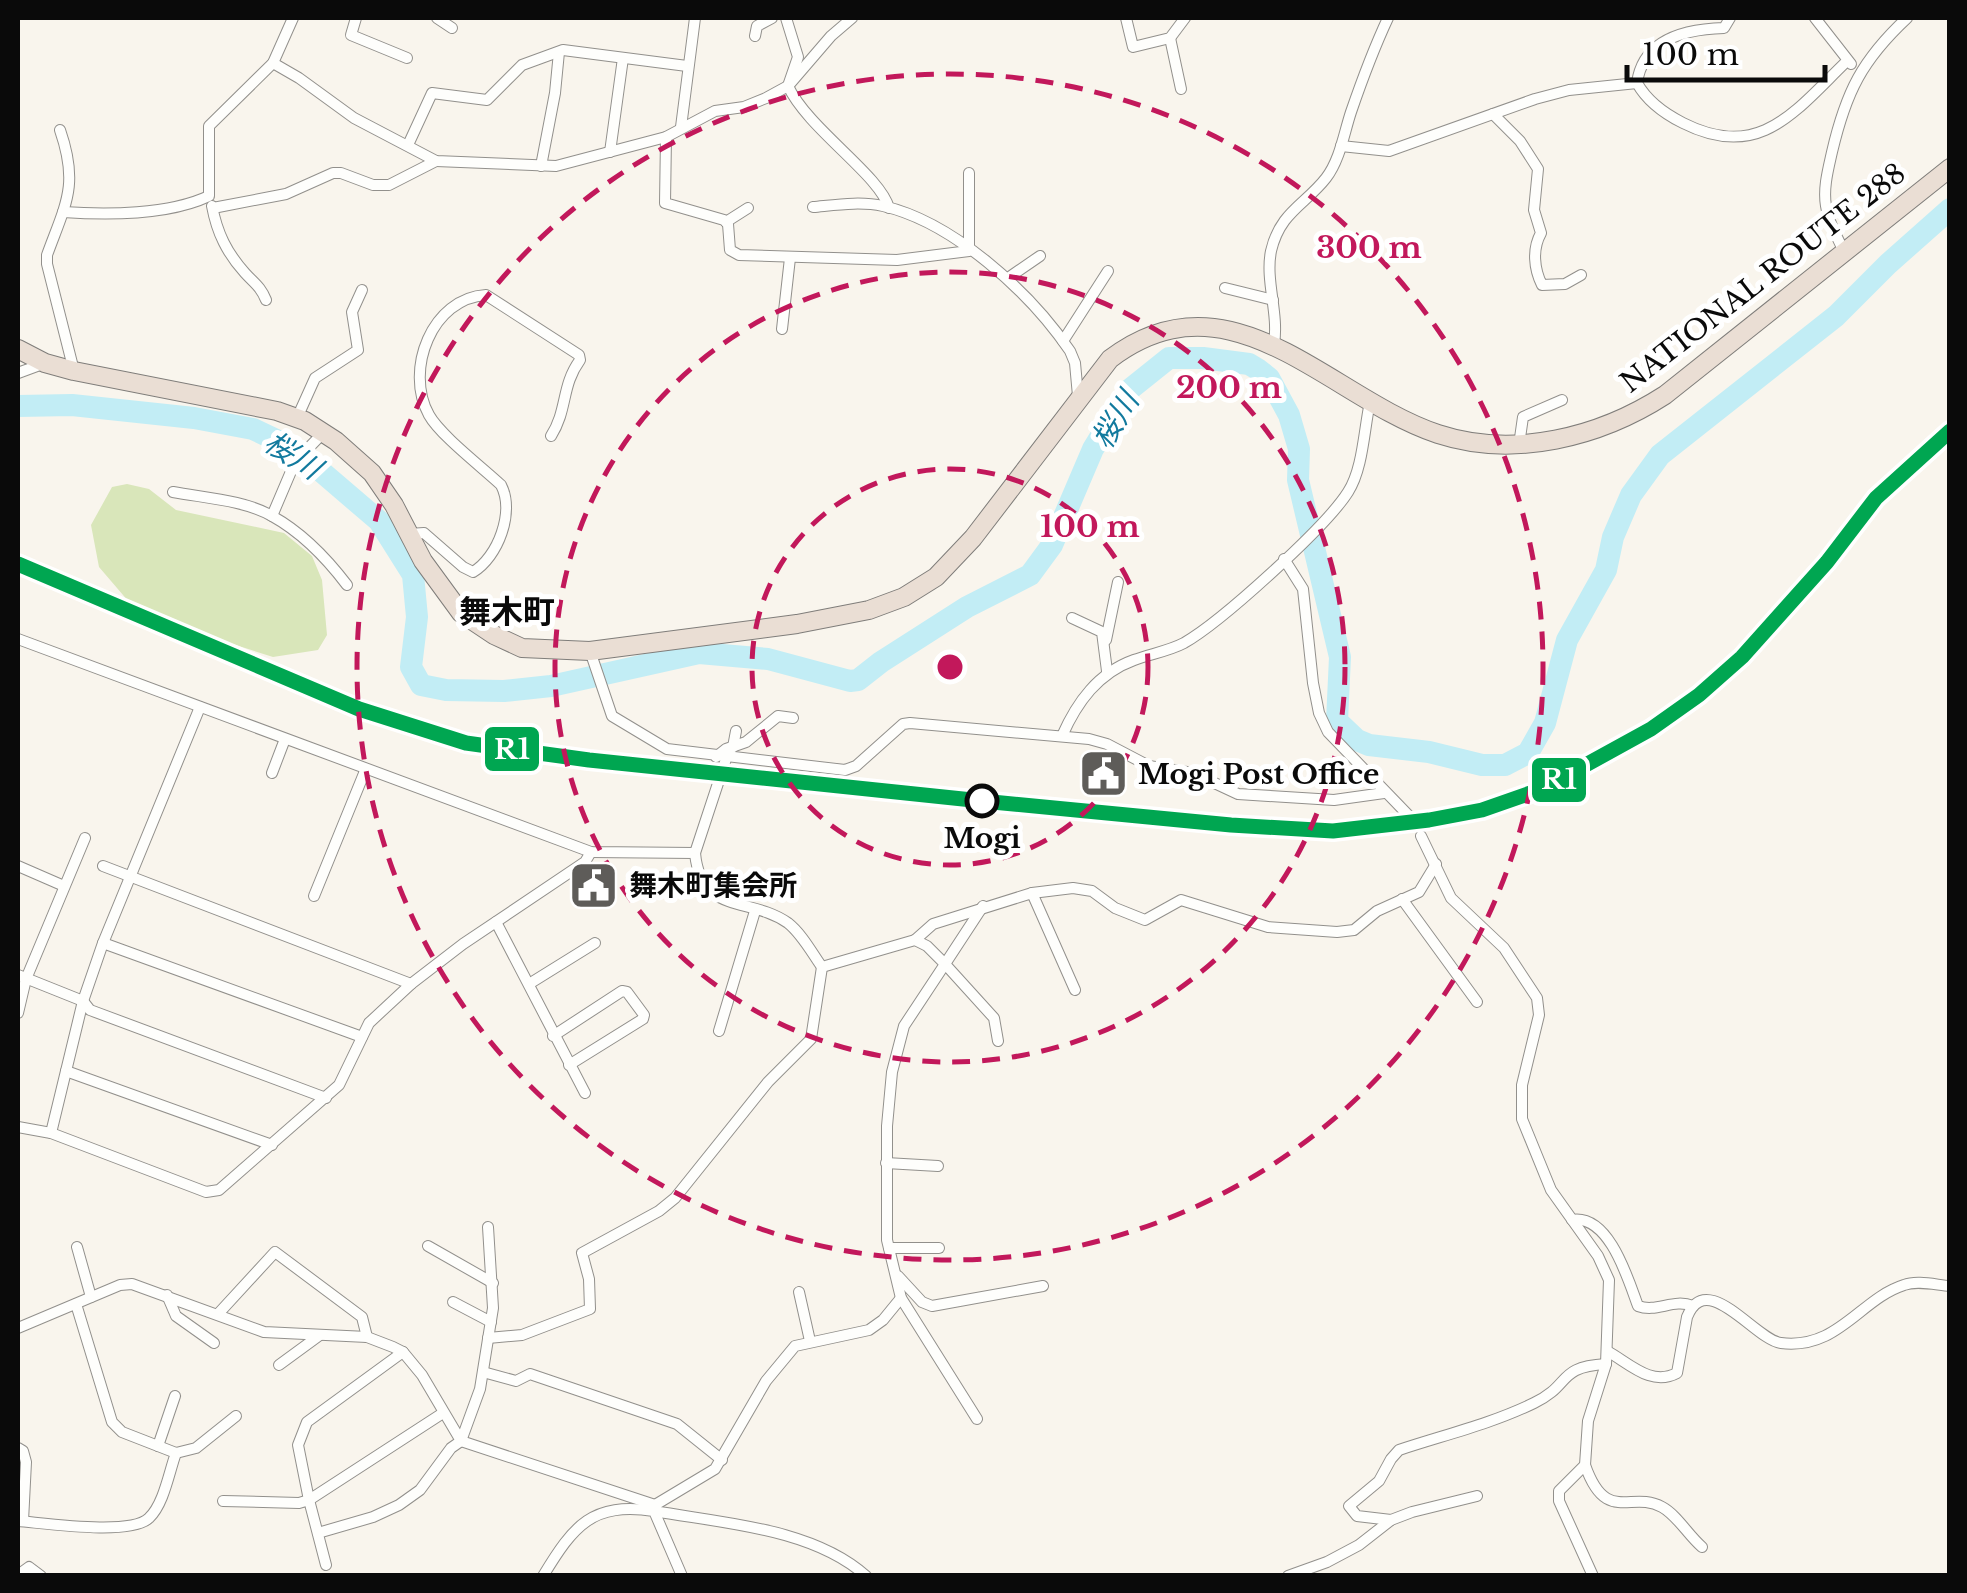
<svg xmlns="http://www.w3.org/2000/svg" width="1967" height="1593" viewBox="0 0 1967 1593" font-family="'Libre Baskerville','Noto Sans JP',serif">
<rect width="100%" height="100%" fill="#f9f5ed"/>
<path fill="#d9e6ba" d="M127 484 149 489 176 510 284 533 312 556 322 580 327 635 318 650 273 657 198 633 129 602 99 567 91 525 112 487Z"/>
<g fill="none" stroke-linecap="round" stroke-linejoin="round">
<path stroke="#c2edf5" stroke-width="22" d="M18 406 72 405 194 418 253 429 295 449 379 521 413 575 417 617 411 667 421 685 446 690 504 691 551 686 699 653 768 659 850 681 858 680 881 662 967 607 1030 575 1052 545 1093 449 1129 390 1169 358H1203L1249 364 1259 370 1269 378 1289 415 1299 449 1298 480 1340 657 1337 721 1357 740 1369 745 1429 752 1482 765H1505L1528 753 1545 723 1567 640 1606 570 1613 537 1631 495 1660 455 1836 316 1888 264 1950 209"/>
<defs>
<g id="minor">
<path d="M356 18 351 35 407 58"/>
<path d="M437 18 452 28"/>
<path d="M786 18 798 57 788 86C808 129 880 175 889 208"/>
<path d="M1126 18 1133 47 1170 38 1185 18"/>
<path d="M1730 18 1724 28C1686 29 1643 39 1637 83 1647 101 1665 114 1683 123 1760 162 1795 111 1847 61"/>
<path d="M1815 18 1851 64"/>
<path d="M755 36 757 26 772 18"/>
<path d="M1170 38 1181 89"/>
<path d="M273 63 299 78 354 118 436 161 556 166 666 137 715 111 744 107 766 98 788 86 831 36 852 18"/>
<path d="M1493 114 1520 141 1538 169 1534 210 1541 233C1532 249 1534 269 1542 285L1565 284 1581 275"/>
<path d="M681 127 695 18"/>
<path d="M60 130C79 185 66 203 47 255V264L74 371"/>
<path d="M666 137 665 203 724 220 728 224 730 250 739 255 897 260 969 251V173"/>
<path d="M408 145 432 93 487 100 522 65 563 50 687 66"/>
<path d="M1341 146 1389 151 1535 99 1569 90 1637 83"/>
<path d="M610 152 623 58"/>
<path d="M541 166 555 93 559 52"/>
<path d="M212 206C217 233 227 253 245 273 254 283 261 287 266 300"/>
<path d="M813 207C835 205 860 201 883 206 953 222 1030 292 1070 351L1075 363 1078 396"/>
<path d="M213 208 286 194 333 173H341L373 185H389L436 161"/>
<path d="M63 212C106 215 169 215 209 196V126L273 63 293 18"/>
<path d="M726 222 748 208"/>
<path d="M1843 250C1837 236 1828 222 1826 206 1823 188 1828 170 1832 152 1846 92 1862 60 1907 18"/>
<path d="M1008 278 1040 256"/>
<path d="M1225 288 1273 300"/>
<path d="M782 329 790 258"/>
<path d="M1063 341 1108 271"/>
<path d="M1274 344C1279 313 1265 281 1271 251 1280 212 1305 205 1326 178 1340 160 1344 133 1351 112 1362 80 1374 48 1388 18"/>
<path d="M18 373 45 363"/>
<path d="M297 418 315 378 358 350 352 312 362 290"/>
<path d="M1519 445 1523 417 1562 400"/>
<path d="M173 492C205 498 244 500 272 516 301 532 328 560 347 585"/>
<path d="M272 516 295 462 323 433"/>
<path d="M409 534 424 533 463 567 473 572C498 557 515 512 501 485 483 468 440 435 429 415 404 370 432 298 486 295L579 355 580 360C561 386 568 409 551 436"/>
<path d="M1284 559 1303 589 1313 683 1319 713 1328 732 1413 820"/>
<path d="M1072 618 1102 632 1107 671"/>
<path d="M18 639 591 852 695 853C701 916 750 896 788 923 802 934 812 953 822 967L915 940 927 946 945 964 904 1026 892 1072 887 1126V1240L901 1298 977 1419"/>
<path d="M1106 640 1118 582"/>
<path d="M590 651 612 716 667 749 845 770 856 766 903 724 910 723 1089 739 1107 744 1149 766 1193 773 1238 794 1334 800 1384 793"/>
<path d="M1062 736C1077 702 1098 673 1134 660 1150 654 1169 651 1184 643 1221 622 1326 527 1348 492 1363 469 1364 429 1370 402"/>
<path d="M733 747 736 731"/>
<path d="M716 757 726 749 746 742 778 716 793 718"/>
<path d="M272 773 285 739"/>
<path d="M1421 836 1451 898 1504 948 1537 998 1539 1015 1522 1085V1119L1551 1190 1598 1256 1609 1280 1606 1364 1588 1421 1585 1465 1559 1491V1501L1593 1576"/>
<path d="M695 853 726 759"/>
<path d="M18 866 64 886"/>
<path d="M103 866 411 984"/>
<path d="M1032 893 1073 888 1092 891 1115 908 1145 920 1181 900 1268 927 1337 932 1354 930 1377 911 1419 892 1436 864"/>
<path d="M314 896 365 771"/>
<path d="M1402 899 1477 1002"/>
<path d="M983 906 945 964 994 1018 998 1041"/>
<path d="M496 922 585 1093"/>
<path d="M915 940 933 924 1032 893 1075 990"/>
<path d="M103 943 362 1037"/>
<path d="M18 975 83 1001 90 1010 326 1098"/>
<path d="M529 984 595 943"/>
<path d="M18 1013 26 979 85 838"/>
<path d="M719 1031 755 911"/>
<path d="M553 1036 622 991 627 992 644 1015 643 1019 569 1065"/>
<path d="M66 1071 272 1145"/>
<path d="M18 1127 51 1133 206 1192 219 1190 339 1085 369 1023 411 984 463 944 585 862 591 852"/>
<path d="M51 1133 83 1001 103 943 200 707"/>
<path d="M886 1163 938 1166"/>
<path d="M1572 1220C1609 1214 1628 1279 1638 1306 1657 1313 1673 1298 1693 1306"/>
<path d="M428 1246 493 1283"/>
<path d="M77 1247 91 1297"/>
<path d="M889 1248H939"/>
<path d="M898 1276 922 1302 932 1306 1043 1286"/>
<path d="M799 1292 810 1341"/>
<path d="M167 1295 176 1316 214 1343"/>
<path d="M453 1302 491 1322"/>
<path d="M218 1314 275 1252 362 1317 367 1337"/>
<path d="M18 1328 120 1285 132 1284 264 1332 367 1337 393 1347 403 1352 422 1375 461 1441 655 1505"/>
<path d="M488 1338 522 1335 590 1309 589 1279 582 1253 659 1211 675 1198 768 1082 811 1039 822 967"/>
<path d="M1607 1351C1629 1363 1651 1387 1677 1373L1687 1317C1707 1268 1755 1340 1781 1343 1838 1350 1860 1299 1904 1285 1917 1280 1936 1285 1950 1286"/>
<path d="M403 1352 307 1422 298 1445 309 1500 443 1413"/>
<path d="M279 1365 320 1335"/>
<path d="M483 1372 516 1381 530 1374 677 1424 722 1460"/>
<path d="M158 1446 175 1396"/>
<path d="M18 1448 23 1451 26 1462 23 1521"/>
<path d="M176 1453 196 1448 236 1416"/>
<path d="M1585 1465C1606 1525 1631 1490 1662 1507 1677 1515 1688 1535 1702 1547"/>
<path d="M223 1501 299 1503 309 1500 326 1565"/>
<path d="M1391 1520 1357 1516 1349 1506 1379 1481 1391 1459 1399 1450C1444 1435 1491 1424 1534 1403 1572 1385 1556 1367 1606 1364"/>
<path d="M18 1521C44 1523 131 1536 149 1518 164 1504 169 1472 176 1453L122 1432 112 1422 76 1304"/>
<path d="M318 1533 373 1517 399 1505 420 1490 451 1448 461 1441 480 1389 493 1308 488 1227"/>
<path d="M18 1575 29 1567 41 1576"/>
<path d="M543 1576C574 1525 592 1502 654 1511L682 1576"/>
<path d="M866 1576C813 1528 721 1523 654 1511L655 1505 715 1469 766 1381 795 1346 869 1330 883 1320 901 1298"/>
<path d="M1288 1576 1327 1562 1359 1545 1391 1520 1412 1512 1477 1496"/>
</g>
<path id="trunk" d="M18 349 45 363 74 371 277 411 305 421 336 441 372 473 394 505 423 561 461 613 494 635 522 648 590 651 797 624 869 610 904 597 936 577 973 538 1110 359C1231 267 1329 398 1438 434 1514 459 1600 437 1665 395L1950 168"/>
</defs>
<use href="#minor" stroke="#92908c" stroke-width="12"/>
<use href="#trunk" stroke="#7f7d7a" stroke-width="20"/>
<use href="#minor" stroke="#fefefc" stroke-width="10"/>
<use href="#trunk" stroke="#eaded4" stroke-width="18"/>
<defs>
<path id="rail-1" d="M18 564 359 709 466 743 589 760 982 801 1231 825 1333 831 1429 820 1482 810 1542 789 1651 729 1699 695 1742 657 1827 562 1876 498 1950 431"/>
</defs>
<use href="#rail-1" stroke="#fff" stroke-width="22"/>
<use href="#rail-1" stroke="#00a651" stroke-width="15"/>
</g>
<g fill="none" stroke="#c2185b" stroke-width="5" stroke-dasharray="18 12">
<circle cx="950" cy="667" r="198"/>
<circle cx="950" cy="667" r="395"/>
<circle cx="950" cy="667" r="593"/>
</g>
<defs>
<symbol id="civic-square" viewBox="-11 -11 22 22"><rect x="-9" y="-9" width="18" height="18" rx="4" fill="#5e5c59" stroke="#fff"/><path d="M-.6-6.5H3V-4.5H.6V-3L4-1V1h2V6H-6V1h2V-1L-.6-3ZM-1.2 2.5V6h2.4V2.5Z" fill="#fff"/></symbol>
</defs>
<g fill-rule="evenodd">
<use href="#civic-square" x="1076" y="746" width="55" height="55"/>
<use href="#civic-square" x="566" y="858" width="55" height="55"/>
</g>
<circle fill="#fff" stroke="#0a0a0a" stroke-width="5" cx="982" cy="801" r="15"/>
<g text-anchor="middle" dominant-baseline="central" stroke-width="10" stroke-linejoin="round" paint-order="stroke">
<g font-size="28" fill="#0a0a0a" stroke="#fff">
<text transform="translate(1763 278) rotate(-38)">NATIONAL ROUTE 288</text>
</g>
<g font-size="28" font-weight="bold" fill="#0a0a0a" stroke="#fff" text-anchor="start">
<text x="1138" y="774">Mogi Post Office</text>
<text x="629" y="885">舞木町集会所</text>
</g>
<g font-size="28" font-weight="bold" fill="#0a0a0a" stroke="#fff">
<text x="982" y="838">Mogi</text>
</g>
<g font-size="30" font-style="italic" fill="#127a9e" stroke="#fff">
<text transform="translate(1115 420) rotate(-59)">桜川</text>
<text transform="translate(293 455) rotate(33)">桜川</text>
</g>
<g font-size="32" font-weight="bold" fill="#0a0a0a" stroke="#fff">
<text x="507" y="612">舞木町</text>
</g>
</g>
<circle cx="950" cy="667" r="15" fill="#c2185b" stroke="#fff" stroke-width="5"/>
<g font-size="30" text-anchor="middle" font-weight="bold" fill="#c2185b" stroke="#fff" stroke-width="10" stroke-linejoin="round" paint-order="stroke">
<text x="1369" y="258">300 m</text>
<text x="1229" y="398">200 m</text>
<text x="1090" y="537">100 m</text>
</g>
<g stroke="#fff" stroke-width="4">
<rect x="483" y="725" width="58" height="48" rx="10" fill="#00a651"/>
<rect x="1530" y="756" width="58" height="48" rx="10" fill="#00a651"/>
</g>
<g font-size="28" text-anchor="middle" font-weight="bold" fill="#fff">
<text x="512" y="759">R1</text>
<text x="1559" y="789">R1</text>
</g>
<rect width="1967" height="1593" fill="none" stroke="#0a0a0a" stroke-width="40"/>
<path d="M1627 65v15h198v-15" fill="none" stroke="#0a0a0a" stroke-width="5"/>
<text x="1642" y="65" font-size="30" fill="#0a0a0a" stroke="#ffffff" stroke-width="8" paint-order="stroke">100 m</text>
</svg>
